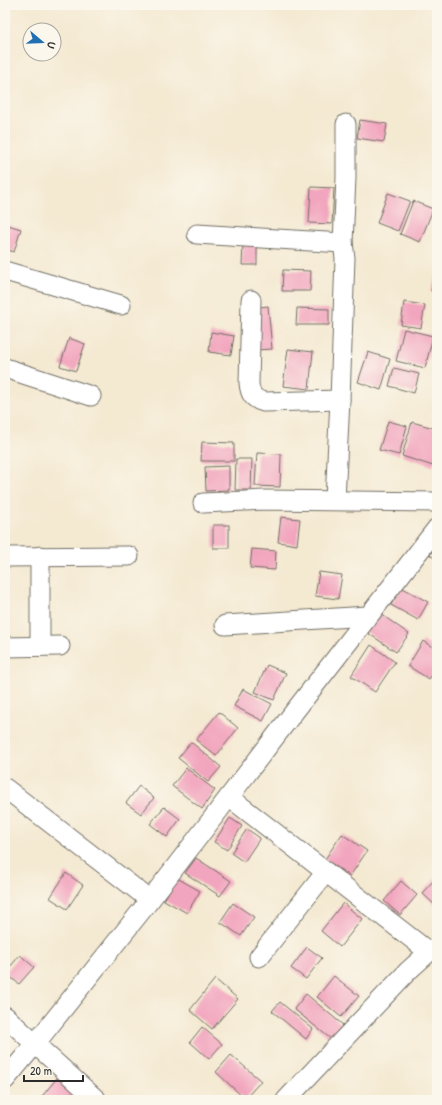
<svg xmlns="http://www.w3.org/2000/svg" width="442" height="1105" viewBox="0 0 442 1105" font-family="'Patrick Hand',sans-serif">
<rect width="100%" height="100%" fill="#fbf7ec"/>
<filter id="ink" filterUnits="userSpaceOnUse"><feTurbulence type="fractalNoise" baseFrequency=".025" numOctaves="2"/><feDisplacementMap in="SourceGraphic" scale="8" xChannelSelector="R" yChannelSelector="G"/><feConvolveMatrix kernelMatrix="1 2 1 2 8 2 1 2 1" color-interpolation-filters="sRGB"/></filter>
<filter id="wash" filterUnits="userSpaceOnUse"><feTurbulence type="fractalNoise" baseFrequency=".012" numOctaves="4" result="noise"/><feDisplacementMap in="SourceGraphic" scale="16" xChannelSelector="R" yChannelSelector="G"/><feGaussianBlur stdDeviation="0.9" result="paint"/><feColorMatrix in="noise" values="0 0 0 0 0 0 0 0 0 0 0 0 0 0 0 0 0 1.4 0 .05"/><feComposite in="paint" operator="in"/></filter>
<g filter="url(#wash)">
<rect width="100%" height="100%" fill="#f4e9d1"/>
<g id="blocks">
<g fill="#f2a5be">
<path d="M360 120 387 124 384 142 357 138Z"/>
<path d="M311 187 334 188 332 224 309 223Z"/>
<path d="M388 193 410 201 398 231 377 223Z"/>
<path d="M413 201 433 209 420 242 400 234Z"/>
<path d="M5 224 21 229 14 252 5 249Z"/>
<path d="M243 242H257V265H242Z"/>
<path d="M283 270 311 271 310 291H282Z"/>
<path d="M437 274V294L431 291Z"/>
<path d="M404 302 425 305 421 328 401 325Z"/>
<path d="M268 306 272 349 255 350 252 308Z"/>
<path d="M297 308 329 309V325H296Z"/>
<path d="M404 329 433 336 425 368 396 361Z"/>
<path d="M211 332 234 336 231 355 209 352Z"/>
<path d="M69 338 85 344 76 371 60 366Z"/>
<path d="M436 345H437V359L433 358Z"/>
<path d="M288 349 313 352 309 389 283 386Z"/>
<path d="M368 352 390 359 381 390 358 382Z"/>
<path d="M394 368 419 374 414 393 389 386Z"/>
<path d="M388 421 407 426 399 455 379 450Z"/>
<path d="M412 422 437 429V452L433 466 402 456Z"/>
<path d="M202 442 234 443V461H201Z"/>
<path d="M257 453 281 454 280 487 255 486Z"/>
<path d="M236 459H252L251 490H235Z"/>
<path d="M229 466V490L206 491 205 467Z"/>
<path d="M281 517 300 519 297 545 278 542Z"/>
<rect x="213" y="525" width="16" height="23"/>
<path d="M437 543V560L430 555Z"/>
<path d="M252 549 276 551 275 570 250 568Z"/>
<path d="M319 572 342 575 338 599 315 596Z"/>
<path d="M401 587 428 602 418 620 391 605Z"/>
<path d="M378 612 409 634 396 652 365 631Z"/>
<path d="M423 641 437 650V666L429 679 408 666Z"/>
<path d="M371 645 395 662 375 692 351 676Z"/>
<path d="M267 665 286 673 274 700 255 692Z"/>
<path d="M243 689 272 704 263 721 234 706Z"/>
<path d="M219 712 238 728 216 756 196 740Z"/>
<path d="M191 742 221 767 208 782 178 758Z"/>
<path d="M186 768 215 790 202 809 172 786Z"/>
<path d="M139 786 154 798 141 814 126 803Z"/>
<path d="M164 807 180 819 167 837 150 824Z"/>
<path d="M230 818 242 826 227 850 214 842Z"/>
<path d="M247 829 260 838 244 862 231 853Z"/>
<path d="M342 834 367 851 350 876 325 859Z"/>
<path d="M196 858 231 881 220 896 185 873Z"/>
<path d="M66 873 83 885 67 909 50 898Z"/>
<path d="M437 877V905L436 906 422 893Z"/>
<path d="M177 878 200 891 187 913 164 900Z"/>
<path d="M401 881 417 895 400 915 384 901Z"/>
<path d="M233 903 254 917 241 936 220 922Z"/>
<path d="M343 903 362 919 340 947 321 931Z"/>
<path d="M307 947 322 958 306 979 291 968Z"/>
<path d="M20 955 34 967 19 984 5 973Z"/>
<path d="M334 976 359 996 341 1017 317 997Z"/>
<path d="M215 979 238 999 212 1029 190 1010Z"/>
<path d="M306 994 343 1025 331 1039 294 1009Z"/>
<path d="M280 1002 313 1029 306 1039 272 1011Z"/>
<path d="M202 1027 222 1044 209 1059 190 1042Z"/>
<path d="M231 1055 261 1081 245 1099 216 1072Z"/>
<path d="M57 1078 80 1096 77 1100H39Z"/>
</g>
</g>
</g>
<g filter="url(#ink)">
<use href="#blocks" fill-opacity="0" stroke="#716e65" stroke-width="1"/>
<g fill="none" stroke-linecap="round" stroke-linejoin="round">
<defs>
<g id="minor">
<path d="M197 234 343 243"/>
<path d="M5 271 121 305"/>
<path d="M251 300 249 383C250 394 253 399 264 402L340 400"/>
<path d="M5 368 91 396"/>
<path d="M335 500 340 400 345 258 343 243 346 178V124"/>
<path d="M203 503 265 500 437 502"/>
<path d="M5 557 129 556"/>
<path d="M225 625 368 616"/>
<path d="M40 646V556"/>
<path d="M5 647 60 646"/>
<path d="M5 788 150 900"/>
<path d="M229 797 429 952 408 971 286 1100"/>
<path d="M259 957 326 872"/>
<path d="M5 1016 35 1044 5 1080"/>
<path d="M97 1100 35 1044 150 900 294 712 437 528"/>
</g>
</defs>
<use href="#minor" stroke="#716e65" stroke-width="21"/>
<use href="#minor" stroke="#fff" stroke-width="19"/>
</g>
</g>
<rect width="442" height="1105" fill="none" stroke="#fbf7ec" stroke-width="20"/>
<g transform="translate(42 42) rotate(109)"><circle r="19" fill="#fbf7ec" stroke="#a8a59f"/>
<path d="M0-3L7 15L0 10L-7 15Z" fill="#1f6fb2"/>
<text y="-6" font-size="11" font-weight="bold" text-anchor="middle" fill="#2b2b2b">U</text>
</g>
<path d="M24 1075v6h59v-6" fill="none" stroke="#2b2b2b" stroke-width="2"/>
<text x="30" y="1075" font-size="12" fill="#2b2b2b" stroke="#fbf7ec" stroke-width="3" paint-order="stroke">20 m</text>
</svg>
